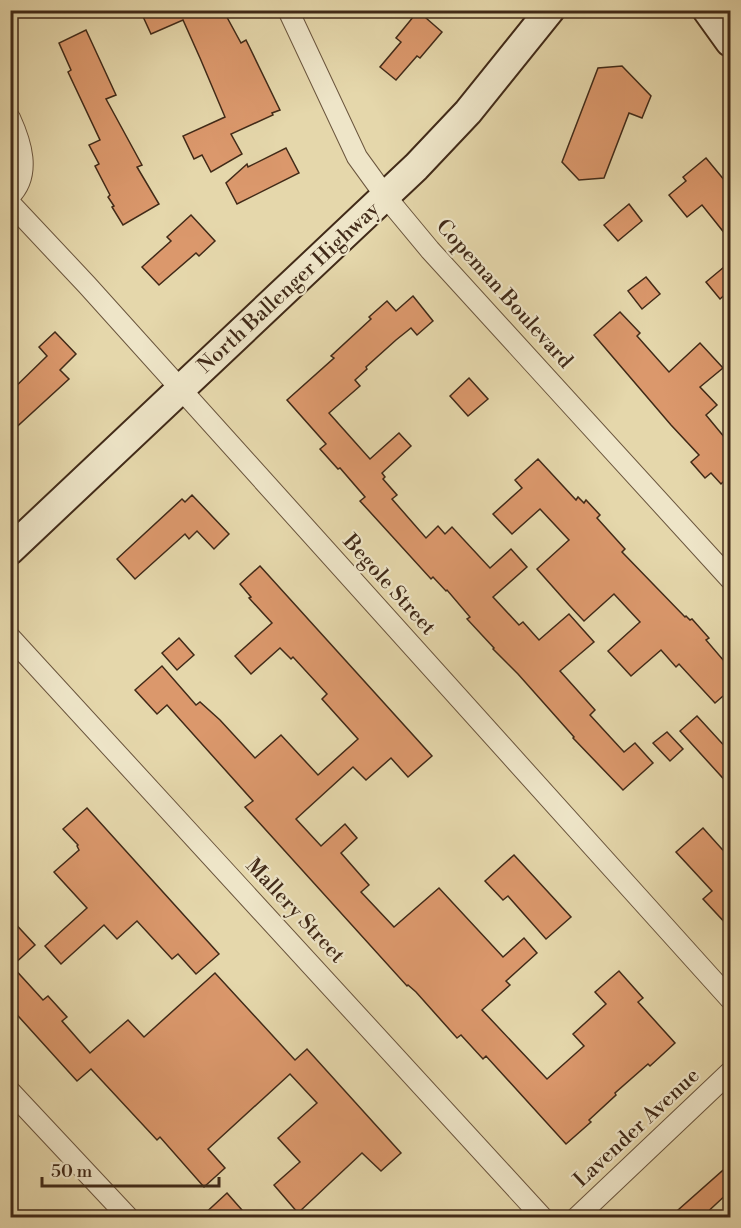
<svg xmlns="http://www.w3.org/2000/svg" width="741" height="1228" viewBox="0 0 741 1228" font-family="'Libre Bodoni',serif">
<rect width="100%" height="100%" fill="#e5d7ab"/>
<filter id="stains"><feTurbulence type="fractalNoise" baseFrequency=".00333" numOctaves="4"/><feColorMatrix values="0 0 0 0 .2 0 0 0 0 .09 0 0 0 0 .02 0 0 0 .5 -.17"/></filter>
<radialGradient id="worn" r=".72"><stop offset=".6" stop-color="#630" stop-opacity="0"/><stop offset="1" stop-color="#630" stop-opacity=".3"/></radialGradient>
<g fill="#db986c" stroke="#412a18" stroke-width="1.5">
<path d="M140 10H223L241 43 246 40 280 110 272 113 273 115 231 134 242 154 211 172 202 155 194 159 183 136 225 117 200 58 183 20 151 34Z"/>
<path d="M418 11 442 32 420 58 417 56 396 80 380 67 401 42 396 38Z"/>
<path d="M86 30 116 95 106 99 142 165 137 167 159 204 123 225 112 207 114 206 108 197 110 195 95 166 99 164 89 145 100 140 68 72 71 70 59 43Z"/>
<path d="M622 66 651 96 642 118 629 113 604 178 579 180 562 162 598 68Z"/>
<path d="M286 148 299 173 237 204 226 183 247 164 248 167Z"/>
<path d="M706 158 730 187V240L702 205 687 217 669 195 686 181 683 177Z"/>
<path d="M629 204 642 221 618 241 604 225Z"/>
<path d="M191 215 215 241 199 256 196 253 159 285 142 267 171 241 167 237Z"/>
<path d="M730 262V290L720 299 706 282Z"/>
<path d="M646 277 660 294 642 309 628 291Z"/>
<path d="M413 296 433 321 417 335 411 328 396 340 366 367 367 369 355 380 360 386 329 413 370 459 399 433 411 446 382 473 385 477 383 479 397 495 392 499 426 538 438 526 445 534 452 527 490 568 511 549 527 567 493 597 519 625 523 622 539 640 569 614 594 642 560 671 595 710 590 715 624 752 635 743 653 763 623 790 573 738 574 737 518 674 493 649 494 648 467 619 470 617 447 590 446 591 433 577 431 579 360 501 365 497 340 468 338 469 320 449 326 444 287 400 334 358 331 356 371 319 369 317 387 301 396 311Z"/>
<path d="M620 312 640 333 637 336 669 372 700 343 723 368 700 387 717 405 706 415 730 444V475L721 484 711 473 705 478 691 462 699 455 671 425 594 335Z"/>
<path d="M55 332 76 354 60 370 69 379 10 433V392L47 356 39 347Z"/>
<path d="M469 378 488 399 468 416 450 396Z"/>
<path d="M538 459 576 500 578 497 584 503 586 500 600 515 597 518 625 549 622 552 685 617 686 616 690 620 692 619 709 638 706 640 730 668V690L715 703 679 664 676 667 661 650 631 676 608 651 640 622 614 594 584 621 569 605 537 569 569 540 540 509 512 534 493 514 522 488 515 480Z"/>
<path d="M192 495 229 534 214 549 197 531 189 539 185 534 135 579 117 559 182 499 185 502Z"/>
<path d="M260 566 432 756 408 777 391 758 366 780 353 767 296 819 321 846 345 824 357 838 341 853 369 885 361 892 394 927 439 888 503 957 524 938 537 953 506 981 510 985 482 1010 547 1079 584 1046 573 1034 606 1004 595 992 619 971 643 998 638 1002 675 1043 650 1066 648 1064 615 1093 616 1095 589 1120 591 1122 566 1144 486 1056 483 1059 461 1035 457 1038 416 992 408 985 407 986 245 807 253 801 167 705 157 714 135 690 162 666 196 705 200 702 220 720 255 758 281 735 318 775 358 739 322 699 327 694 293 657 291 659 280 648 251 674 235 656 272 623 249 598 251 597 240 584Z"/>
<path d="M179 638 194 655 177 670 162 653Z"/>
<path d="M697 716 730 752V786L680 731Z"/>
<path d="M667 732 683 749 670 761 653 743Z"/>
<path d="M87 808 219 954 196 974 178 954 172 959 137 921 117 939 104 925 61 964 45 946 87 908 54 872 79 850 77 846 78 845 63 829Z"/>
<path d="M703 828 730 858V928L703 899 712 891 676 852Z"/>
<path d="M514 855 571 917 546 939 508 896 503 900 485 881Z"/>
<path d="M10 918 35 945 12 966 43 1000 48 996 67 1017 62 1021 90 1053 128 1020 144 1037 215 973 295 1060 307 1049 401 1153 381 1171 362 1153 298 1213 274 1185 300 1162 278 1138 317 1103 290 1074 208 1149 225 1168 204 1187 160 1137 157 1140 91 1069 77 1081 10 1007Z"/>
<path d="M730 1164V1191L701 1218H669Z"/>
<path d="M227 1193 249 1218H200Z"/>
</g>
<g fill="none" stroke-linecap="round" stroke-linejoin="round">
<defs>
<g id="minor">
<path d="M288 10 357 157 386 197 430 250 730 579"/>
<path d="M10 118C21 142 32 174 10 196"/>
<path d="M10 203 87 285 730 999"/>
<path d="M10 637 543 1218"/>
<path d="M10 1091 129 1218"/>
<path d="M576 1218 730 1072"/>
</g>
<g id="secondary">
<path d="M707 10 730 42"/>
<path d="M10 550 416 167 468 112 550 10"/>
</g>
</defs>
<use href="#minor" stroke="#6a553d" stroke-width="22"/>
<use href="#secondary" stroke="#412a18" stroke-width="32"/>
<use href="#minor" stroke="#eee5c8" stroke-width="20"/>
<use href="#secondary" stroke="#eee5c8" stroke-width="28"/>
</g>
<g text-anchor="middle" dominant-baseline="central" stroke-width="4.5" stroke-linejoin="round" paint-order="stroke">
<g font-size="21" fill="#412a18" stroke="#eee5c8">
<text transform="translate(289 288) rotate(-43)">North Ballenger Highway</text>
<text transform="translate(504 294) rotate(48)">Copeman Boulevard</text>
<text transform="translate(389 585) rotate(48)">Begole Street</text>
<text transform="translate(295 911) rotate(47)">Mallery Street</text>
<text transform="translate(637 1128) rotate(-43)">Lavender Avenue</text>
</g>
</g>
<rect width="741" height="1228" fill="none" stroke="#e5d7ab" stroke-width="36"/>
<rect x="12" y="12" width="717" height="1204" fill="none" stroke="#412a18" stroke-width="3"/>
<rect x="18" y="18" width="705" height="1192" fill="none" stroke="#412a18" stroke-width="1.5"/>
<path d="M42 1177v9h177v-9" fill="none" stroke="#412a18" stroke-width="3"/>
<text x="51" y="1177" font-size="18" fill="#412a18" stroke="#eee5c8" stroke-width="4.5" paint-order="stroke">50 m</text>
<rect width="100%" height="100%" filter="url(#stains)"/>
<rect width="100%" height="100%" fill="url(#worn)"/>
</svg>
